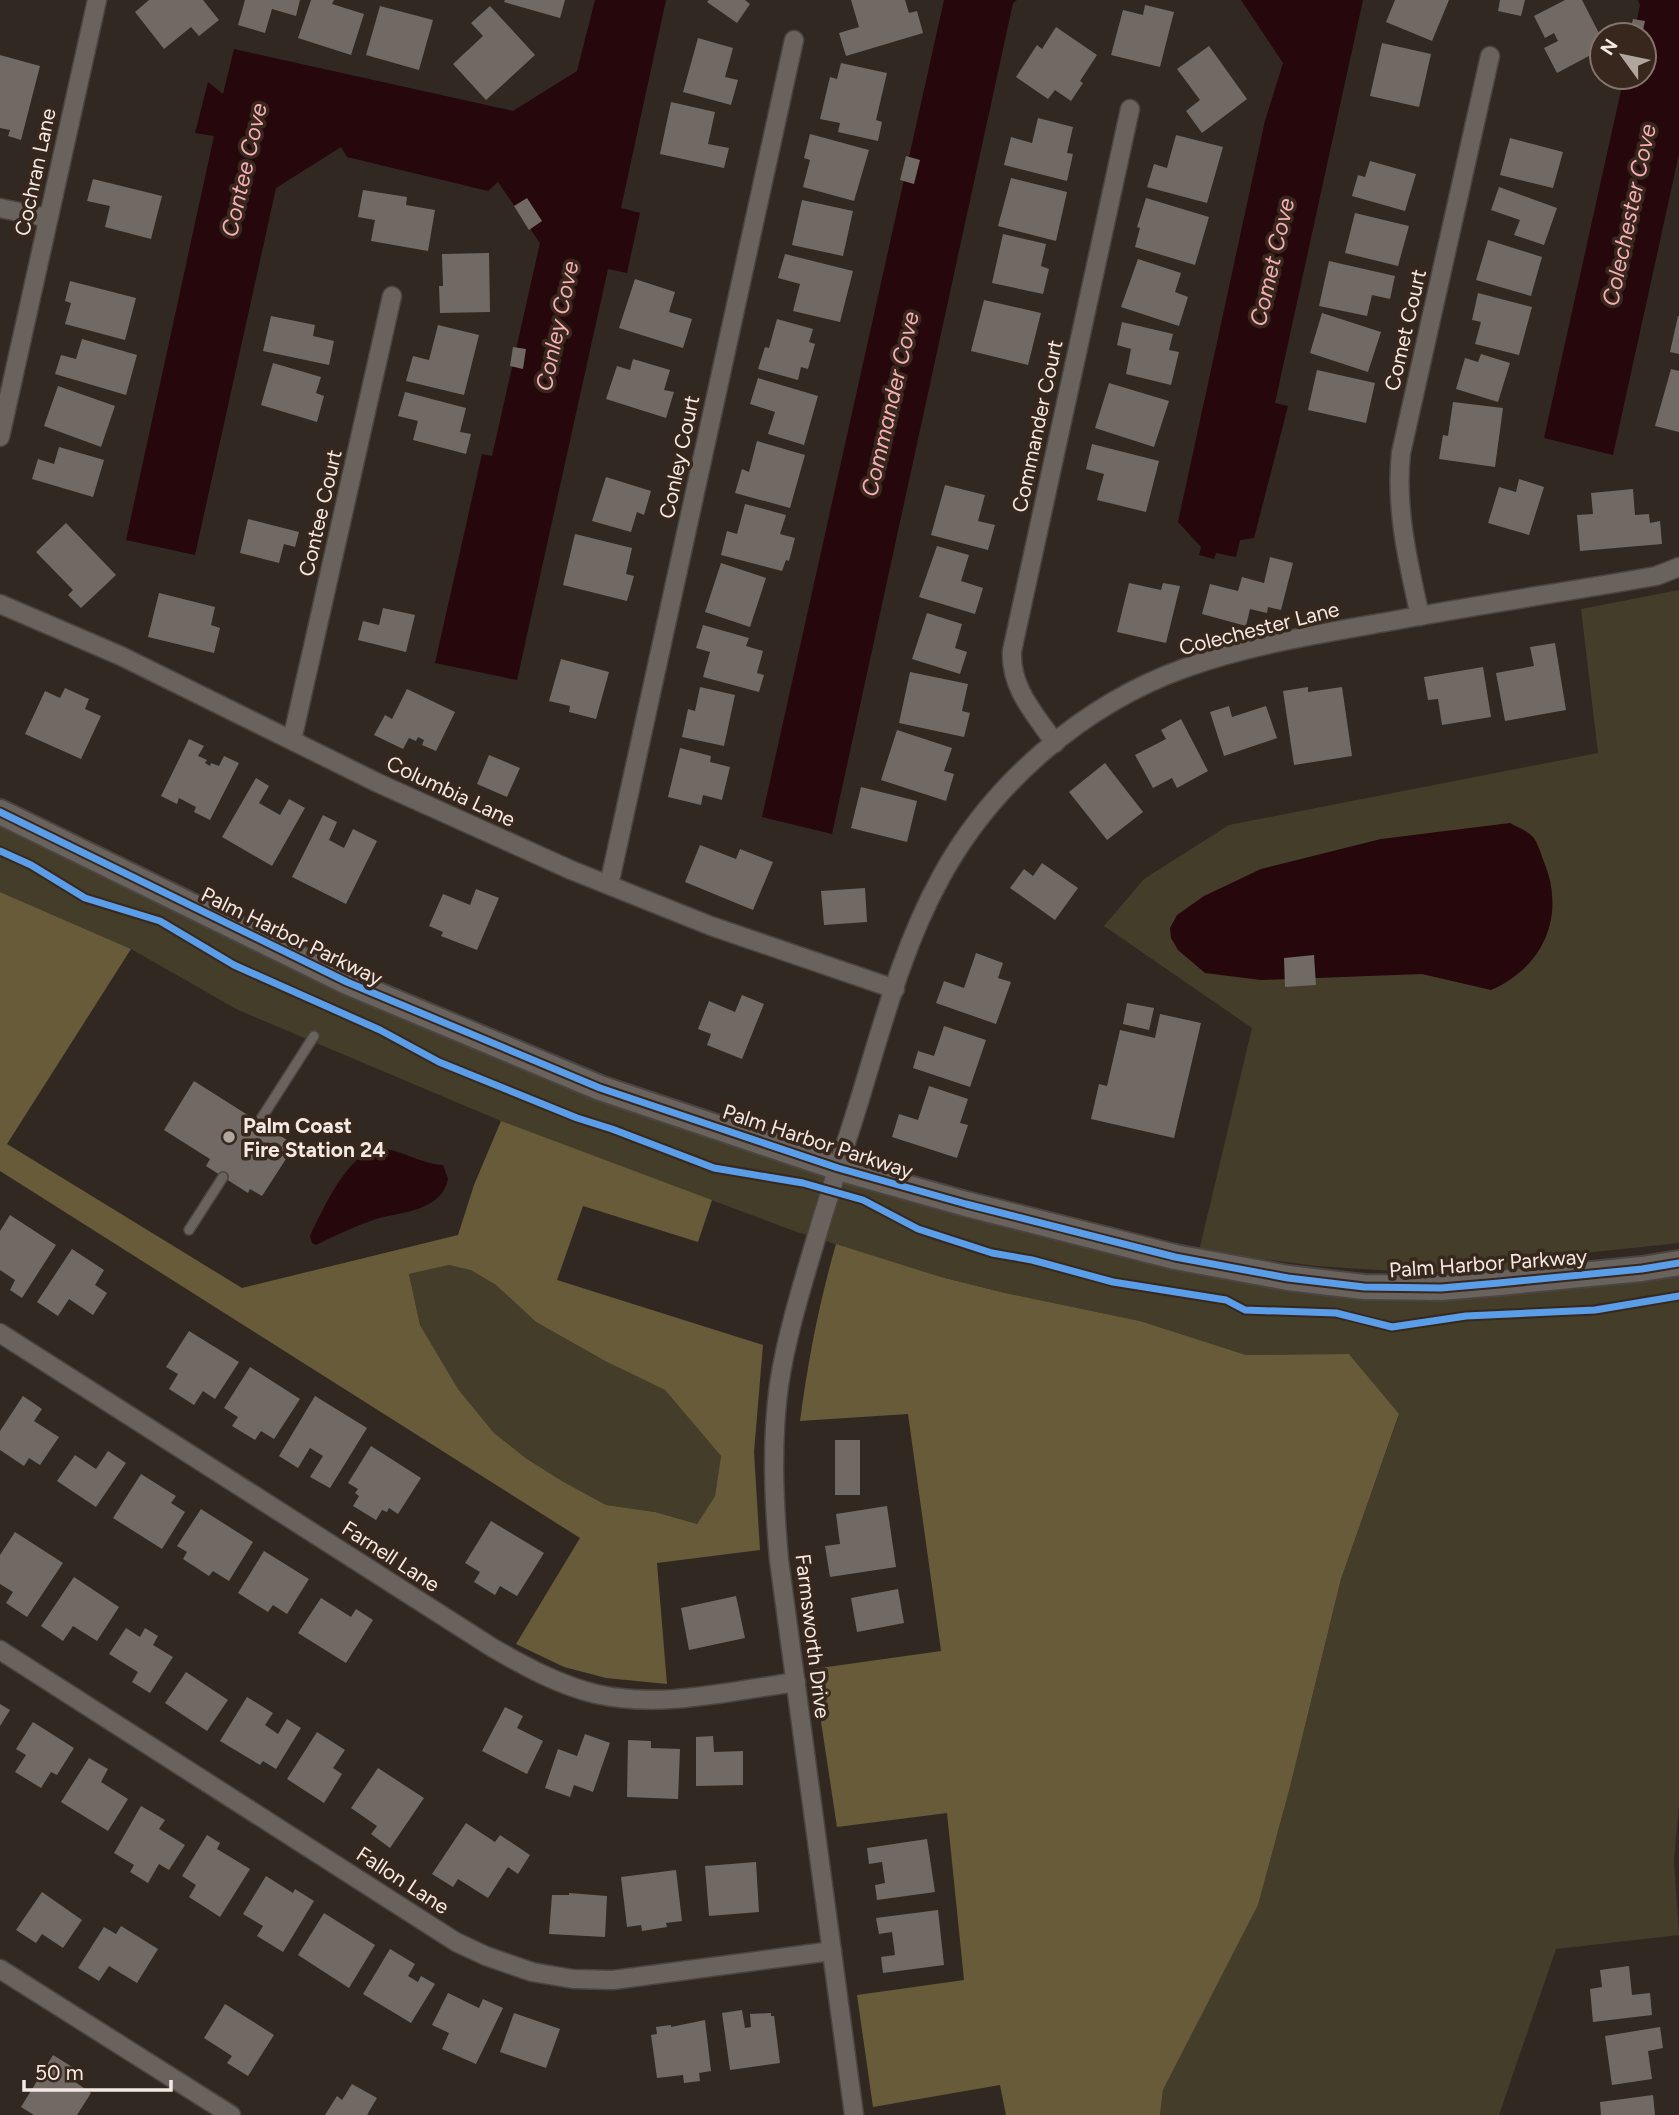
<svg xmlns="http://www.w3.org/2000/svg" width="1679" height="2115" viewBox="0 0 1679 2115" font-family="Figtree,sans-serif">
<rect width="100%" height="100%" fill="#312822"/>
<g fill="#443d29">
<path d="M1679 590V1243L1585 1253 1509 1269 1424 1273 1316 1266 1199 1251 1252 1028 1104 926 1144 879 1229 825 1598 753 1581 609Z"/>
<path d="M0 823 597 1097 1272 1284 1426 1302 1679 1274V1805L1674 1860 1679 1935 1556 1949 1499 2115H1160L1163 2090 1258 1905 1290 1787 1341 1579 1399 1415 1349 1354 1246 1355 1140 1321 1005 1293 941 1277 797 1232 501 1121 238 1010 131 949 0 892Z"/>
<path d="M449 1265 471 1269 496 1285 536 1322 605 1361 665 1390 721 1456 715 1496 697 1524 655 1512 606 1505 562 1481 527 1459 494 1433 458 1389 420 1325 409 1274Z"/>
</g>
<g fill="#675b3a" fill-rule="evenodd">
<path d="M0 892 131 949 7 1144 242 1288 458 1235 474 1185 501 1121 712 1200 698 1242 583 1206 557 1280 763 1345 754 1452 760 1550 657 1563 667 1684 606 1678 564 1667 516 1644 580 1538 0 1171ZM449 1265 471 1270 496 1285 536 1322 605 1361 665 1390 721 1456 715 1496 697 1524 655 1512 606 1505 562 1481 527 1459 494 1433 458 1389 420 1325 409 1274Z"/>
<path d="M836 1244 941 1277 1005 1293 1140 1321 1246 1355 1349 1354 1399 1414 1341 1579 1290 1787 1258 1905 1163 2090 1160 2115H1006L1000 2085 873 2107 857 1995 964 1980 947 1813 837 1827 813 1669 941 1651 908 1414 800 1421C808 1361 819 1303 836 1244Z"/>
</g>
<g fill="#25070c">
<path d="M595 0H666L621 208 640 213 627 273 608 269 517 680 435 663 482 454 492 456 540 243 498 182 488 191 347 157 341 147 276 188 195 555 126 540 214 136 195 133 208 82 223 94 234 49 513 111 577 71Z"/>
<path d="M944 0H1017L1013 3 832 834 762 817Z"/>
<path d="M1241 0H1363L1275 403 1288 406 1254 538 1240 540 1236 557 1216 553 1214 559 1199 555 1201 547 1178 522 1265 121 1283 63Z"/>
<path d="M1638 0H1679V154L1613 455 1544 438 1624 77H1644V35H1634L1640 5Z"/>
<path d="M1510 823C1517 827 1528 831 1533 837 1538 843 1541 854 1544 862 1566 915 1544 967 1491 990L1422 974 1261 980 1205 973 1178 950 1171 938 1170 928 1177 915 1204 896 1261 869 1381 839Z"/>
<path d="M376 1148C399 1148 420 1164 443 1165L448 1179C442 1211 401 1212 376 1219 356 1226 335 1235 316 1245L312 1243 310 1236 312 1231C326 1204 346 1158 376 1148Z"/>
</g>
<g fill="#716a64">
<path d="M149 0H203L219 20 199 36 191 27 164 49 135 12Z"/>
<path d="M245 0H300L296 16 272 9 265 33 238 25Z"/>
<path d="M311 0H334L332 4 364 14 351 55 298 38Z"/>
<path d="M505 0H565L560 18 504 2Z"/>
<path d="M709 0H745L750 4 737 23 707 2Z"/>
<path d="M851 0H905L909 13 917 11 923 33 846 56 839 33 859 27Z"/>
<path d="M1395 0H1449L1432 41 1386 22Z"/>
<path d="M1500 0H1525L1521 16 1498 11Z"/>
<path d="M1565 0H1582L1602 39V49L1557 73 1544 48 1558 41 1554 33 1545 38 1534 16Z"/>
<path d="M1145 5 1174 12 1160 67 1111 55 1123 10 1143 15Z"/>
<path d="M380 6 433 20 419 70 366 55Z"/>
<path d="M490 6 535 55 486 100 453 64 483 36 471 23Z"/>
<path d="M1633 19 1645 21 1642 35H1629Z"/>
<path d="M1056 27 1097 55 1080 81 1083 83 1071 101 1055 90 1048 99 1016 77 1037 45 1042 49Z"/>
<path d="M698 38 733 48 725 77 738 80 731 105 683 92Z"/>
<path d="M1382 43 1431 54 1419 107 1370 96Z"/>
<path d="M1209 46 1247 99 1202 133 1186 111 1200 100 1177 69Z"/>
<path d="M0 55 40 66 21 140 8 136 10 130 0 128Z"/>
<path d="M841 63 887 73 876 120 882 122 878 141 838 132 840 123 820 119 830 77 837 79Z"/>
<path d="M671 102 715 112 708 144 729 148 724 168 660 154Z"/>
<path d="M1038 118 1073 127 1067 153 1073 154 1067 181 1004 165 1011 137 1032 143Z"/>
<path d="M810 134 869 150 854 201 803 187 810 160 804 158Z"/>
<path d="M1176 135 1223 147 1207 203 1147 187 1154 164 1167 168Z"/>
<path d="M1510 138 1563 152 1553 188 1500 175Z"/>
<path d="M906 156 920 160 914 184 900 180Z"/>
<path d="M1370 161 1416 174 1405 211 1352 196 1358 175 1365 177Z"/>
<path d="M1011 178 1067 192 1056 241 998 226Z"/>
<path d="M93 179 162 196 151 239 105 227 110 206 87 201Z"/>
<path d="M1499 187 1557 208 1544 245 1514 235 1520 220 1491 210Z"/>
<path d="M363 190 407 197 406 205 435 210 428 251 371 241 375 220 358 217Z"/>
<path d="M527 198 542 221 529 230 514 206Z"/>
<path d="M1146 198 1209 217 1195 265 1135 247 1140 228 1137 227Z"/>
<path d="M802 200 853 211 843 256 792 245Z"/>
<path d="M1355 213 1409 226 1398 266 1345 253Z"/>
<path d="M1003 234 1046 244 1041 266 1049 269 1043 294 992 283Z"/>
<path d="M1488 240 1542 257 1531 296 1476 280Z"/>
<path d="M489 253 490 312 440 313 439 286H443L442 254Z"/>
<path d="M785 254 853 271 840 322 793 311 800 284 778 278Z"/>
<path d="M1138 259 1181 273 1175 292 1188 297 1179 326 1121 307Z"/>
<path d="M1329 261 1395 276 1390 299 1372 295 1367 316 1319 306Z"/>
<path d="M635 279 675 292 669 312 692 319 683 348 619 328Z"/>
<path d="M70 281 136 298 125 340 65 324 71 303 65 301Z"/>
<path d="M1478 293 1532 307 1519 355 1475 344 1481 322 1472 320Z"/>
<path d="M984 300 1041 313 1028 365 971 351Z"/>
<path d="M1322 313 1381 332 1368 372 1310 353Z"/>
<path d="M271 316 315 325 313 336 334 341 329 365 263 351Z"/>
<path d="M1678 316H1679V354L1670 352Z"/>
<path d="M777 319 813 329 809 342 815 344 808 369 801 367 798 380 758 369 765 347 769 348Z"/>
<path d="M1122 322 1173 334 1169 350 1179 352 1171 385 1126 374 1131 349 1117 345Z"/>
<path d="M438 325 479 335 464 395 406 381 413 356 429 360Z"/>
<path d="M82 339 137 355 126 395 55 374 61 355 76 359Z"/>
<path d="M513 347 526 349 523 369 510 366Z"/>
<path d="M1481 354 1510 363 1498 402 1456 389 1465 358 1478 362Z"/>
<path d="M633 359 670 370 664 390 674 392 666 418 606 399 617 366 630 370Z"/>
<path d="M273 363 321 377 316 393 324 396 317 422 261 405Z"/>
<path d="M1671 369 1679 371V432L1655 426Z"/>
<path d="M1317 370 1375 383 1366 423 1308 410Z"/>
<path d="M758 378 818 396 804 445 768 434 775 412 750 404Z"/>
<path d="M1109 383 1169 401 1154 447 1095 428Z"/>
<path d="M58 386 115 406 101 447 44 426Z"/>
<path d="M405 392 466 408 460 432 471 434 466 454 413 440 418 421 398 416Z"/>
<path d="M1453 402 1503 408 1495 467 1439 459 1443 435 1448 436Z"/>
<path d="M757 441 805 455 790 508 735 493 742 469 749 472Z"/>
<path d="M1092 444 1159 461 1146 512 1097 500 1104 474 1086 469Z"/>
<path d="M59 447 104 460 93 497 32 479 38 459 54 464Z"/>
<path d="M606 477 651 491 644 515 637 512 631 532 592 521Z"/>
<path d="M1519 479 1544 487 1529 535 1488 523 1499 487 1516 492Z"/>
<path d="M945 485 985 495 978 521 995 525 988 550 931 535Z"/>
<path d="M1633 489 1635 515 1649 514 1650 523 1660 521 1662 544 1580 551 1577 515 1593 514 1591 493Z"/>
<path d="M745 504 786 515 780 534 795 538 789 561 786 560 782 571 721 555 727 531 737 534Z"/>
<path d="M248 519 299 532 295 547 284 544 279 563 240 553Z"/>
<path d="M66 523 116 575 81 608 68 595 73 590 36 552Z"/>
<path d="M575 534 632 548 626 574 634 576 627 601 563 585Z"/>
<path d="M937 546 969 555 961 581 983 588 975 614 919 597Z"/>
<path d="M1270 557 1293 563 1281 610 1268 607 1267 613 1250 609 1246 626 1202 614 1210 584 1238 591 1242 577 1264 583Z"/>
<path d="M721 563 766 578 750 627 705 612Z"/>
<path d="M1129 583 1161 590 1163 583 1180 586 1166 643 1117 632Z"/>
<path d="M159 593 215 607 211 625 220 628 214 653 148 637Z"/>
<path d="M383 608 415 615 406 652 358 640 363 621 379 625Z"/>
<path d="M927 613 962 624 955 648 967 652 960 674 912 659Z"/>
<path d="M703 625 749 638 746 646 763 651 757 673 764 675 759 692 703 677 710 652 696 648Z"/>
<path d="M1555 643 1566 710 1505 721 1496 673 1534 666 1530 647Z"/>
<path d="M561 659 609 672 596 719 569 712 570 706 549 701Z"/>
<path d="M1483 667 1491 717 1442 725 1438 699 1428 700 1424 677Z"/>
<path d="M910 672 968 684 962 711 970 713 964 737 899 723Z"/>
<path d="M700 687 735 695 724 746 682 737 688 709 695 711Z"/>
<path d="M1308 687V692L1342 687 1352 756 1294 765 1283 691Z"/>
<path d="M65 688 89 699 85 709 101 716 81 759 25 734 45 691 60 698Z"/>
<path d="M407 689 455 712 436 751 422 745 424 740 418 737 416 741 409 738 403 749 374 735 385 715 392 719Z"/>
<path d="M1229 706 1232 717 1266 706 1277 738 1224 756 1210 712Z"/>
<path d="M1181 719 1208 771 1177 788 1172 778 1153 788 1135 755 1166 739 1161 730Z"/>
<path d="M897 730 952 748 944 771 954 774 946 801 881 780Z"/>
<path d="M189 739 204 746 198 756 207 760 205 763 210 766 211 763 219 766 224 756 239 763 210 820 194 812 196 807 179 798 177 804 161 796Z"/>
<path d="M680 748 711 756 710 762 730 767 722 800 703 795 701 805 668 797Z"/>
<path d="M489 755 520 768 507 797 477 784Z"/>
<path d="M1105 763 1143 812 1107 840 1069 792Z"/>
<path d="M256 778 269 786 259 803 280 815 289 799 305 808 272 866 222 837Z"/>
<path d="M861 787 917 801 907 842 851 828Z"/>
<path d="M323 815 337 822 329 840 344 848 353 829 377 841 346 904 292 877Z"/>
<path d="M700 845 736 859 740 849 773 862 753 910 685 882Z"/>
<path d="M1042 863 1078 888 1055 920 1010 888 1024 869 1033 876Z"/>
<path d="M865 888 867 922 824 925 821 891Z"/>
<path d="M476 889 499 898 477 950 441 936 443 932 429 926 443 894 470 905Z"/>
<path d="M976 953 1003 963 998 978 1011 982 996 1024 936 1003 944 981 964 988Z"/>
<path d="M1314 955 1316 985 1285 987 1284 958Z"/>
<path d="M742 995 764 1004 742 1059 707 1045 711 1034 698 1029 709 1001 735 1012Z"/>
<path d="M1127 1003 1154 1008 1149 1030 1123 1024Z"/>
<path d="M1160 1014 1201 1023 1174 1138 1091 1119 1099 1084 1107 1086 1120 1030 1155 1038Z"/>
<path d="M944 1026 986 1040 970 1087 913 1068 918 1051 934 1056Z"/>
<path d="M194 1081 295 1145 262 1196 250 1189 248 1193 206 1166 210 1159 164 1130Z"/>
<path d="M929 1086 968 1099 960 1123 968 1125 957 1158 892 1137 899 1114 918 1120Z"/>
<path d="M10 1215 56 1245 22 1298 10 1290 15 1280 0 1270V1231Z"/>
<path d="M72 1249 104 1270 95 1285 107 1293 93 1315 69 1299 58 1316 37 1302Z"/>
<path d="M189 1331 239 1362 215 1399 203 1391 194 1405 169 1389 178 1374 166 1367Z"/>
<path d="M250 1367 300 1399 274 1439 261 1431 255 1440 232 1426 238 1417 224 1408Z"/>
<path d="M23 1396 42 1409 34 1421 59 1437 40 1465 29 1458 24 1466 0 1450V1431Z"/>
<path d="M315 1396 367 1428 330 1488 310 1477 323 1456 310 1448 298 1468 279 1456Z"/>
<rect x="835" y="1440" width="25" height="55"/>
<path d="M371 1446 421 1478 398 1514 389 1508 387 1512 382 1510 376 1520 353 1506 359 1496 355 1493 358 1489 348 1483Z"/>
<path d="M108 1451 126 1463 96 1507 57 1481 75 1455 96 1469Z"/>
<path d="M141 1474 176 1496 171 1503 185 1512 162 1549 113 1518Z"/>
<path d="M887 1506 896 1567 830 1577 825 1546 840 1544 836 1514Z"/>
<path d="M201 1509 253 1542 229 1581 213 1571 209 1576 183 1559 187 1552 177 1546Z"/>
<path d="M491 1521 544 1553 517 1596 500 1586 495 1595 474 1582 480 1572 465 1563Z"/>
<path d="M15 1532 63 1563 27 1617 6 1603 13 1592 0 1584V1555Z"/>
<path d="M264 1551 309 1579 287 1614 273 1605 268 1612 238 1593Z"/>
<path d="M74 1577 119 1607 97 1641 73 1626 63 1641 41 1626Z"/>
<path d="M898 1589 904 1623 857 1632 851 1598Z"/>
<path d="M736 1596 745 1638 689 1650 681 1608Z"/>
<path d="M321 1598 351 1617 356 1609 373 1620 346 1663 298 1633Z"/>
<path d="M126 1628 140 1637 145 1628 158 1636 153 1645 173 1657 150 1693 132 1682 138 1672 109 1654Z"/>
<path d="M186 1672 228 1700 207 1731 165 1703Z"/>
<path d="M247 1697 273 1713 265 1725 278 1734 287 1719 301 1728 276 1769 263 1761 260 1765 220 1741Z"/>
<path d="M0 1704 10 1710 0 1726Z"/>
<path d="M505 1707 523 1716 517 1728 543 1741 527 1774 482 1751Z"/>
<path d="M33 1722 74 1748 57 1775 51 1772 41 1788 15 1772 26 1755 16 1749Z"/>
<path d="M317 1732 345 1750 333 1768 342 1774 324 1803 287 1779Z"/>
<path d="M585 1734 610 1743 593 1792 574 1785 570 1797 545 1788 558 1749 577 1756Z"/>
<path d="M713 1736 714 1752 743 1751V1785L696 1786V1737Z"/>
<path d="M628 1740 651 1741V1748L680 1749 678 1799 627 1797Z"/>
<path d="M89 1758 108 1769 101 1782 128 1799 108 1831 61 1802Z"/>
<path d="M378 1768 424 1798 390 1848 371 1834 377 1826 351 1808Z"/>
<path d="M141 1806 165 1820 159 1829 185 1845 169 1870 159 1864 148 1883 130 1872 134 1865 114 1853Z"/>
<path d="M466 1823 495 1842 500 1835 530 1855 518 1874 508 1867 488 1898 458 1879 453 1887 432 1874Z"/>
<path d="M207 1835 220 1843 217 1849 250 1869 220 1917 189 1897 196 1885 182 1876Z"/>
<path d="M927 1839 935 1892 877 1900 875 1885 885 1883 882 1862 869 1864 867 1848Z"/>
<path d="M756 1862 759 1912 709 1916 705 1866Z"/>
<path d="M676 1870 682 1921 666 1923 667 1927 642 1931 641 1925 627 1927 621 1877Z"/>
<path d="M266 1876 293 1893 295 1889 314 1901 283 1952 257 1936 263 1926 243 1914Z"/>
<path d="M42 1892 82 1920 63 1948 42 1934 36 1943 16 1930Z"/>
<path d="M569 1893 607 1896 605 1937 549 1934 552 1895H569Z"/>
<path d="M938 1910 944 1965 883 1973 881 1957 895 1955 892 1932 879 1934 876 1918Z"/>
<path d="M324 1913 375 1945 349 1988 298 1955Z"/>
<path d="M121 1926 158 1949 137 1983 109 1966 99 1981 78 1968 104 1927 116 1934Z"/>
<path d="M390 1949 415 1964 408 1976 418 1982 421 1976 435 1984 411 2023 363 1994Z"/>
<path d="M1629 1966 1632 1995 1650 1993 1652 2015 1593 2022 1590 1989 1602 1987 1600 1970Z"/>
<path d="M448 1993 479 2008 483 1999 503 2008 476 2064 442 2049 449 2033 432 2025Z"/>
<path d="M225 2004 274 2035 248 2076 227 2063 232 2056 204 2038Z"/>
<path d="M742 2010 745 2028 751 2027 750 2014 771 2013V2016H774L780 2063 730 2070 722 2013Z"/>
<path d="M514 2013 560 2029 546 2068 500 2052Z"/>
<path d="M705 2020 711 2071 699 2073 700 2081 684 2083 683 2075 657 2078 651 2035 657 2034 656 2027 671 2025V2027Z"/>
<path d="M1660 2027 1663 2048 1648 2051 1652 2079 1612 2085 1605 2036Z"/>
<path d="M53 2055 74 2068 68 2077 91 2093 77 2115H34L21 2107Z"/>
<path d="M352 2084 377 2098 367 2115H325L337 2096 342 2100Z"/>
<path d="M1653 2095 1655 2115H1601L1600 2102Z"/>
</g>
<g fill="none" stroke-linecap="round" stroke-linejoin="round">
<defs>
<g id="lane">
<path d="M259 1122 314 1036"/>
<path d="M189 1230 223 1177"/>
</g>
<g id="street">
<path d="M0 208 48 218"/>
<path d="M0 437 97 0"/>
<path d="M0 604 121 656 378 783 571 870 711 926 895 989"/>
<path d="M1420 616C1408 562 1395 508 1401 453L1490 56"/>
<path d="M292 740 392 296"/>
<path d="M1055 743C1035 714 1010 688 1012 651L1130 109"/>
<path d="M609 885 794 40"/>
<path d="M0 1333 493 1648C526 1667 559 1685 596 1694 661 1709 731 1691 796 1682"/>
<path d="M0 1650 456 1942 486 1956 532 1972 573 1979 613 1980 832 1951"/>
<path d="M0 1969 231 2115"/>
<path d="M854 2115 779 1560C774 1502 771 1444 779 1385 786 1339 799 1296 812 1252 825 1208 839 1164 853 1121 879 1039 899 953 941 877 992 783 1084 704 1185 668 1250 645 1318 634 1386 622 1476 605 1566 592 1656 576L1679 567"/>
</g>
<path id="secondary" d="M0 812 347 982 600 1088 838 1168 966 1204 1175 1257 1288 1278 1364 1287 1441 1288 1499 1283 1642 1269 1679 1263"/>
</defs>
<use href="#lane" stroke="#4c4440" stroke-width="12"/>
<use href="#street" stroke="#4c4440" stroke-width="21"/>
<use href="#secondary" stroke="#4c4440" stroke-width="28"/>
<use href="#lane" stroke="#69625d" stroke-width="9"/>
<use href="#street" stroke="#69625d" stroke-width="18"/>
<use href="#secondary" stroke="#69625d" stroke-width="24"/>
<defs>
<g id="cycleway">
<path d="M0 812 347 982 600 1088 838 1168 966 1204 1175 1257 1288 1278 1364 1287 1441 1288 1499 1283 1642 1269 1679 1263"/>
<path d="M0 851 31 865 85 898 160 921 234 965 380 1030 439 1062 577 1118 612 1129 714 1168 803 1183 863 1200 918 1229 992 1253 1032 1260 1113 1282 1226 1300 1245 1310 1336 1313 1392 1327 1466 1316 1595 1310 1679 1296"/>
</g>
</defs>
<use href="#cycleway" stroke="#37271c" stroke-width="11"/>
<use href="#cycleway" stroke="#5a9eea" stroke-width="7"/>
</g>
<circle fill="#b0a59f" stroke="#37271c" stroke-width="2.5" cx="229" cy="1137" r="7"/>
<g text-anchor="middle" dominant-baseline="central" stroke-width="7" stroke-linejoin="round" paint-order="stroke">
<g font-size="21" fill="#f5e9e3" stroke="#37271c">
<text transform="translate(35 172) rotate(-78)">Cochran Lane</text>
<text transform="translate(1405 330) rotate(-77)">Comet Court</text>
<text transform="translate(1037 426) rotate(-78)">Commander Court</text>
<text transform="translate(679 457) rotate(-78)">Conley Court</text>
<text transform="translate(320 513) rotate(-77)">Contee Court</text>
<text transform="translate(1259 628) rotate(-14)">Colechester Lane</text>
<text transform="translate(451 791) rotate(25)">Columbia Lane</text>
<text transform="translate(292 936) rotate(26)">Palm Harbor Parkway</text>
<text transform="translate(818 1141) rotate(18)">Palm Harbor Parkway</text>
<text transform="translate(1488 1263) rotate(-4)">Palm Harbor Parkway</text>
<text transform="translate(391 1556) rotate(33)">Farnell Lane</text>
<text transform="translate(813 1636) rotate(83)">Farmsworth Drive</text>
<text transform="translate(403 1880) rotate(33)">Fallon Lane</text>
</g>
<g font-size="21" font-weight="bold" fill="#f5e9e3" stroke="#37271c" text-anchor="start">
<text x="243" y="1125">Palm Coast<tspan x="243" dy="24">Fire Station 24</tspan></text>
</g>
<g font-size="23" font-style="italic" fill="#f6adb4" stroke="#37271c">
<text transform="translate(244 170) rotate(-77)">Contee Cove</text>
<text transform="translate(1629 215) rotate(-78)">Colechester Cove</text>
<text transform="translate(1272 262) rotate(-77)">Comet Cove</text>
<text transform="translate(557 326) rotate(-78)">Conley Cove</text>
<text transform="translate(890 404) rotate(-77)">Commander Cove</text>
</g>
</g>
<g transform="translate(1623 56) rotate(303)"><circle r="33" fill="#37271c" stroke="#83756c" stroke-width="2"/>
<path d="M0-5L12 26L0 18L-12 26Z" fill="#b0a59f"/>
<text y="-10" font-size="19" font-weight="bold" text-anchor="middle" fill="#f5e9e3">N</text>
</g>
<path d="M24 2080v10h147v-10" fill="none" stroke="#f5e9e3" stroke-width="3.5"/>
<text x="35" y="2080" font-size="21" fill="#f5e9e3" stroke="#37271c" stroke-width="5" paint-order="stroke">50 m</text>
</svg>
